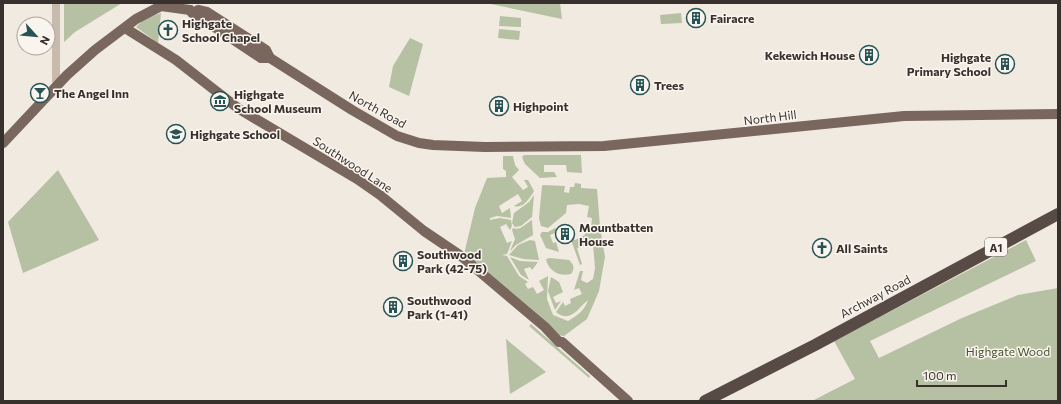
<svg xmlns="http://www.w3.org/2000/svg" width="1061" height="404" viewBox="0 0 1061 404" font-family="Commissioner,sans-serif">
<rect width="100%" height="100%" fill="#f1eae1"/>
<g fill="#b6c0a2">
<path d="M64 3H122L75 32 64 42Z"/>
<path d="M486 3H560L562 19Z"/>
<path d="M161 13 158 43 136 27 144 19Z"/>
<path d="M681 13 682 23 661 24 660 15Z"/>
<path d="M500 16 521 18V27L499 26Z"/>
<path d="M499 29 520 31 519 40 498 38Z"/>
<path d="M410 38 423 44 409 96 389 87 393 66Z"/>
<path d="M524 155H581L582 173 567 172 566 165H544V172H554L557 177 540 178 525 164 522 157Z"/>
<path d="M503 156H513L515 165 519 170 512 177 523 190 528 187 524 180H528L534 191C530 198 523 209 514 206L522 201 518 194 499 206 502 213 510 208 511 218 497 216 490 218V220L500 218 511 220 512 226 510 230 506 224 500 227 507 243 512 241 507 254 502 255 507 256 519 276 528 282 525 284 528 289 533 287 537 294 544 290 539 281 548 276 547 299 553 315 568 321C577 316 585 310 588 300 578 308 570 324 556 312L563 302 565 306 571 303 570 299 582 294 579 288 574 290 580 271H583L581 280 587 283 593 279 595 268 593 244 577 248 582 264 580 265 570 237 575 240 585 235V227L591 228 592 218 587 217 589 206 579 204 567 205 566 213 548 228 541 226 539 218 542 186 543 185 565 186 564 192 569 193 570 187H574L575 183 581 184V188L597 189 600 227 605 257 599 291 587 319 564 336 557 335 464 254 475 208 487 178 506 177V171L503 169Z"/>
<path d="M58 170 99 240 23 273 8 222Z"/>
<path d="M534 195 532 217 521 226 515 227 512 223 514 213 529 202Z"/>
<path d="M532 220 533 235 516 245 510 251 515 239 512 230 513 228C521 231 526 223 532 220Z"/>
<path d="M555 228 560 231 550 235 553 243 556 242 559 252 546 248 540 235 542 232H548Z"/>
<path d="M530 240 535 241 539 260 523 259 509 255 518 245Z"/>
<path d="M1026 240 1036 261 870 341 879 358 962 318 1018 295 1058 288V401H812L855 379 834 341Z"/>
<path d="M510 257 520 261 538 262 532 270 530 267 524 269 529 280 521 275Z"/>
<path d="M550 258 569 260C574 265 575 268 571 274 560 277 548 271 546 259Z"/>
<path d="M551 277 559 282 563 292 553 297 556 303 561 301 555 310 548 291Z"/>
<path d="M531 324 590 376 589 378 529 326Z"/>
<path d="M506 339 546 372 510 394Z"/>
</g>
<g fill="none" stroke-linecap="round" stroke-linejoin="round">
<path stroke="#c9baae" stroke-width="8" d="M56 3V81L59 84"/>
<g stroke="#79675e" stroke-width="10">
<path d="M190 10 192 13 195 14 261 58H270L352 110 397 136 419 143 433 145 485 147 604 146 904 116 1058 114"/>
<path d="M198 10 207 12 266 50 270 58"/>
<path d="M125 28 176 60 239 109 357 179 380 195 424 231 461 256 545 327 559 342H562L628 401"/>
<path d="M3 143 67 75 95 50 136 19 161 6 190 10"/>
</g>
<path stroke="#584a44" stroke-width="12" d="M705 401 815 345 1058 214"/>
</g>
<defs>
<symbol id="building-ring" viewBox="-11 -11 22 22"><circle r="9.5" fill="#f9f4ee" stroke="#255356" stroke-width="1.5"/><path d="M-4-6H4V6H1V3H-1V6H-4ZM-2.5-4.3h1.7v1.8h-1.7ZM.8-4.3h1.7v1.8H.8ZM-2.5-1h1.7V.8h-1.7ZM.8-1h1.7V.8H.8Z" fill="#255356"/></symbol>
<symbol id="church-ring" viewBox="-11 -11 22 22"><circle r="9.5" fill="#f9f4ee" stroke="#255356" stroke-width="1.5"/><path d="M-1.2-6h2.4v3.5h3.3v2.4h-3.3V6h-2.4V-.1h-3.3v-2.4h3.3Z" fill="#255356"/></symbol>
<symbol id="bar-ring" viewBox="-11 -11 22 22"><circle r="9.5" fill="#f9f4ee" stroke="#255356" stroke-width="1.5"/><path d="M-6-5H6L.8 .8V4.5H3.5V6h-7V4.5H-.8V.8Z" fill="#255356"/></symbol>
<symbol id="museum-ring" viewBox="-11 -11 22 22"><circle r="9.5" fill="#f9f4ee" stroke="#255356" stroke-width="1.5"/><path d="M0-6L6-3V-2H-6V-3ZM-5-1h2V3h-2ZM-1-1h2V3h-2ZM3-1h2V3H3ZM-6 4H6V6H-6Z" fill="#255356"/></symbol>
<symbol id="school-ring" viewBox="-11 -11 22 22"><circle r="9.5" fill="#f9f4ee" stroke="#255356" stroke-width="1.5"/><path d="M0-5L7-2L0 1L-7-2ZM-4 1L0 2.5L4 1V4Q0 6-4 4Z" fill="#255356"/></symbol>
</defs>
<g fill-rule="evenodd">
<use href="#building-ring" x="685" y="7" width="22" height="22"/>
<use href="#church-ring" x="157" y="19" width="22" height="22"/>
<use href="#building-ring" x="858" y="44" width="22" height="22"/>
<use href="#building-ring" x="994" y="53" width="22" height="22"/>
<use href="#building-ring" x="629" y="74" width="22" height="22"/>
<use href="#bar-ring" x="29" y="82" width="22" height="22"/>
<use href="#museum-ring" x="209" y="90" width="22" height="22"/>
<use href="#building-ring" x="488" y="95" width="22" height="22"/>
<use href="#school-ring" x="165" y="123" width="22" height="22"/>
<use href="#building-ring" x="554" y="223" width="22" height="22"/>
<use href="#church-ring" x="811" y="237" width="22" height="22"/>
<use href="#building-ring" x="392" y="250" width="22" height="22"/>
<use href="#building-ring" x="382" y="296" width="22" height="22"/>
</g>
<g text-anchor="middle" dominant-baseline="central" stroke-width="3" stroke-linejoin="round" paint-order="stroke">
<rect fill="#f9f4ee" stroke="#726b66" stroke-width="1" x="985" y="238" width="22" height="18" rx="3"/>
<g font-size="11" font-weight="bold" fill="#38302c">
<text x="996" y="247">A1</text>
</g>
<g font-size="12" font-weight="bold" fill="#38302c" stroke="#f9f4ee" text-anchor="start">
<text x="710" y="18">Fairacre</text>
<text x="182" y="23">Highgate<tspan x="182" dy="14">School Chapel</tspan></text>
<text x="855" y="55" text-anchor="end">Kekewich House</text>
<text x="991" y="57" text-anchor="end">Highgate<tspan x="991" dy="14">Primary School</tspan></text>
<text x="654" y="85">Trees</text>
<text x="54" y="93">The Angel Inn</text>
<text x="234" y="94">Highgate<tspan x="234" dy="14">School Museum</tspan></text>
<text x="513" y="106">Highpoint</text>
<text x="190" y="134">Highgate School</text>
<text x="579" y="227">Mountbatten<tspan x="579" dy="14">House</tspan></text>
<text x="836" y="248">All Saints</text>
<text x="417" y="254">Southwood<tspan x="417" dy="14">Park (42-75)</tspan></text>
<text x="407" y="300">Southwood<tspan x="407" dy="14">Park (1-41)</tspan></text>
</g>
<g font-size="12" fill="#38302c" stroke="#f9f4ee">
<text transform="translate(378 109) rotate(29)">North Road</text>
<text transform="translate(770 117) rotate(-7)">North Hill</text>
<text transform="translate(353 164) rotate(33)">Southwood Lane</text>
<text transform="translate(875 296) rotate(-28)">Archway Road</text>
</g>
<g font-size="12" fill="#485432" stroke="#f9f4ee">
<text x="1008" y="351">Highgate Wood</text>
</g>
</g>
<rect width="1061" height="404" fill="none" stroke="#38302c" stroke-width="8"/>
<g transform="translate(36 36) rotate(117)"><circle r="19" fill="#f9f4ee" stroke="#aca6a0"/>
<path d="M0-3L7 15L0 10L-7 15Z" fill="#255356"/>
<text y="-6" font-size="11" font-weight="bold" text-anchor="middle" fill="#38302c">N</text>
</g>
<path d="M917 380v6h89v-6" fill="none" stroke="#38302c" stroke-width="2"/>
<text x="923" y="380" font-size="12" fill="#38302c" stroke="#f9f4ee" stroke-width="3" paint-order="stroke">100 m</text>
</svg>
